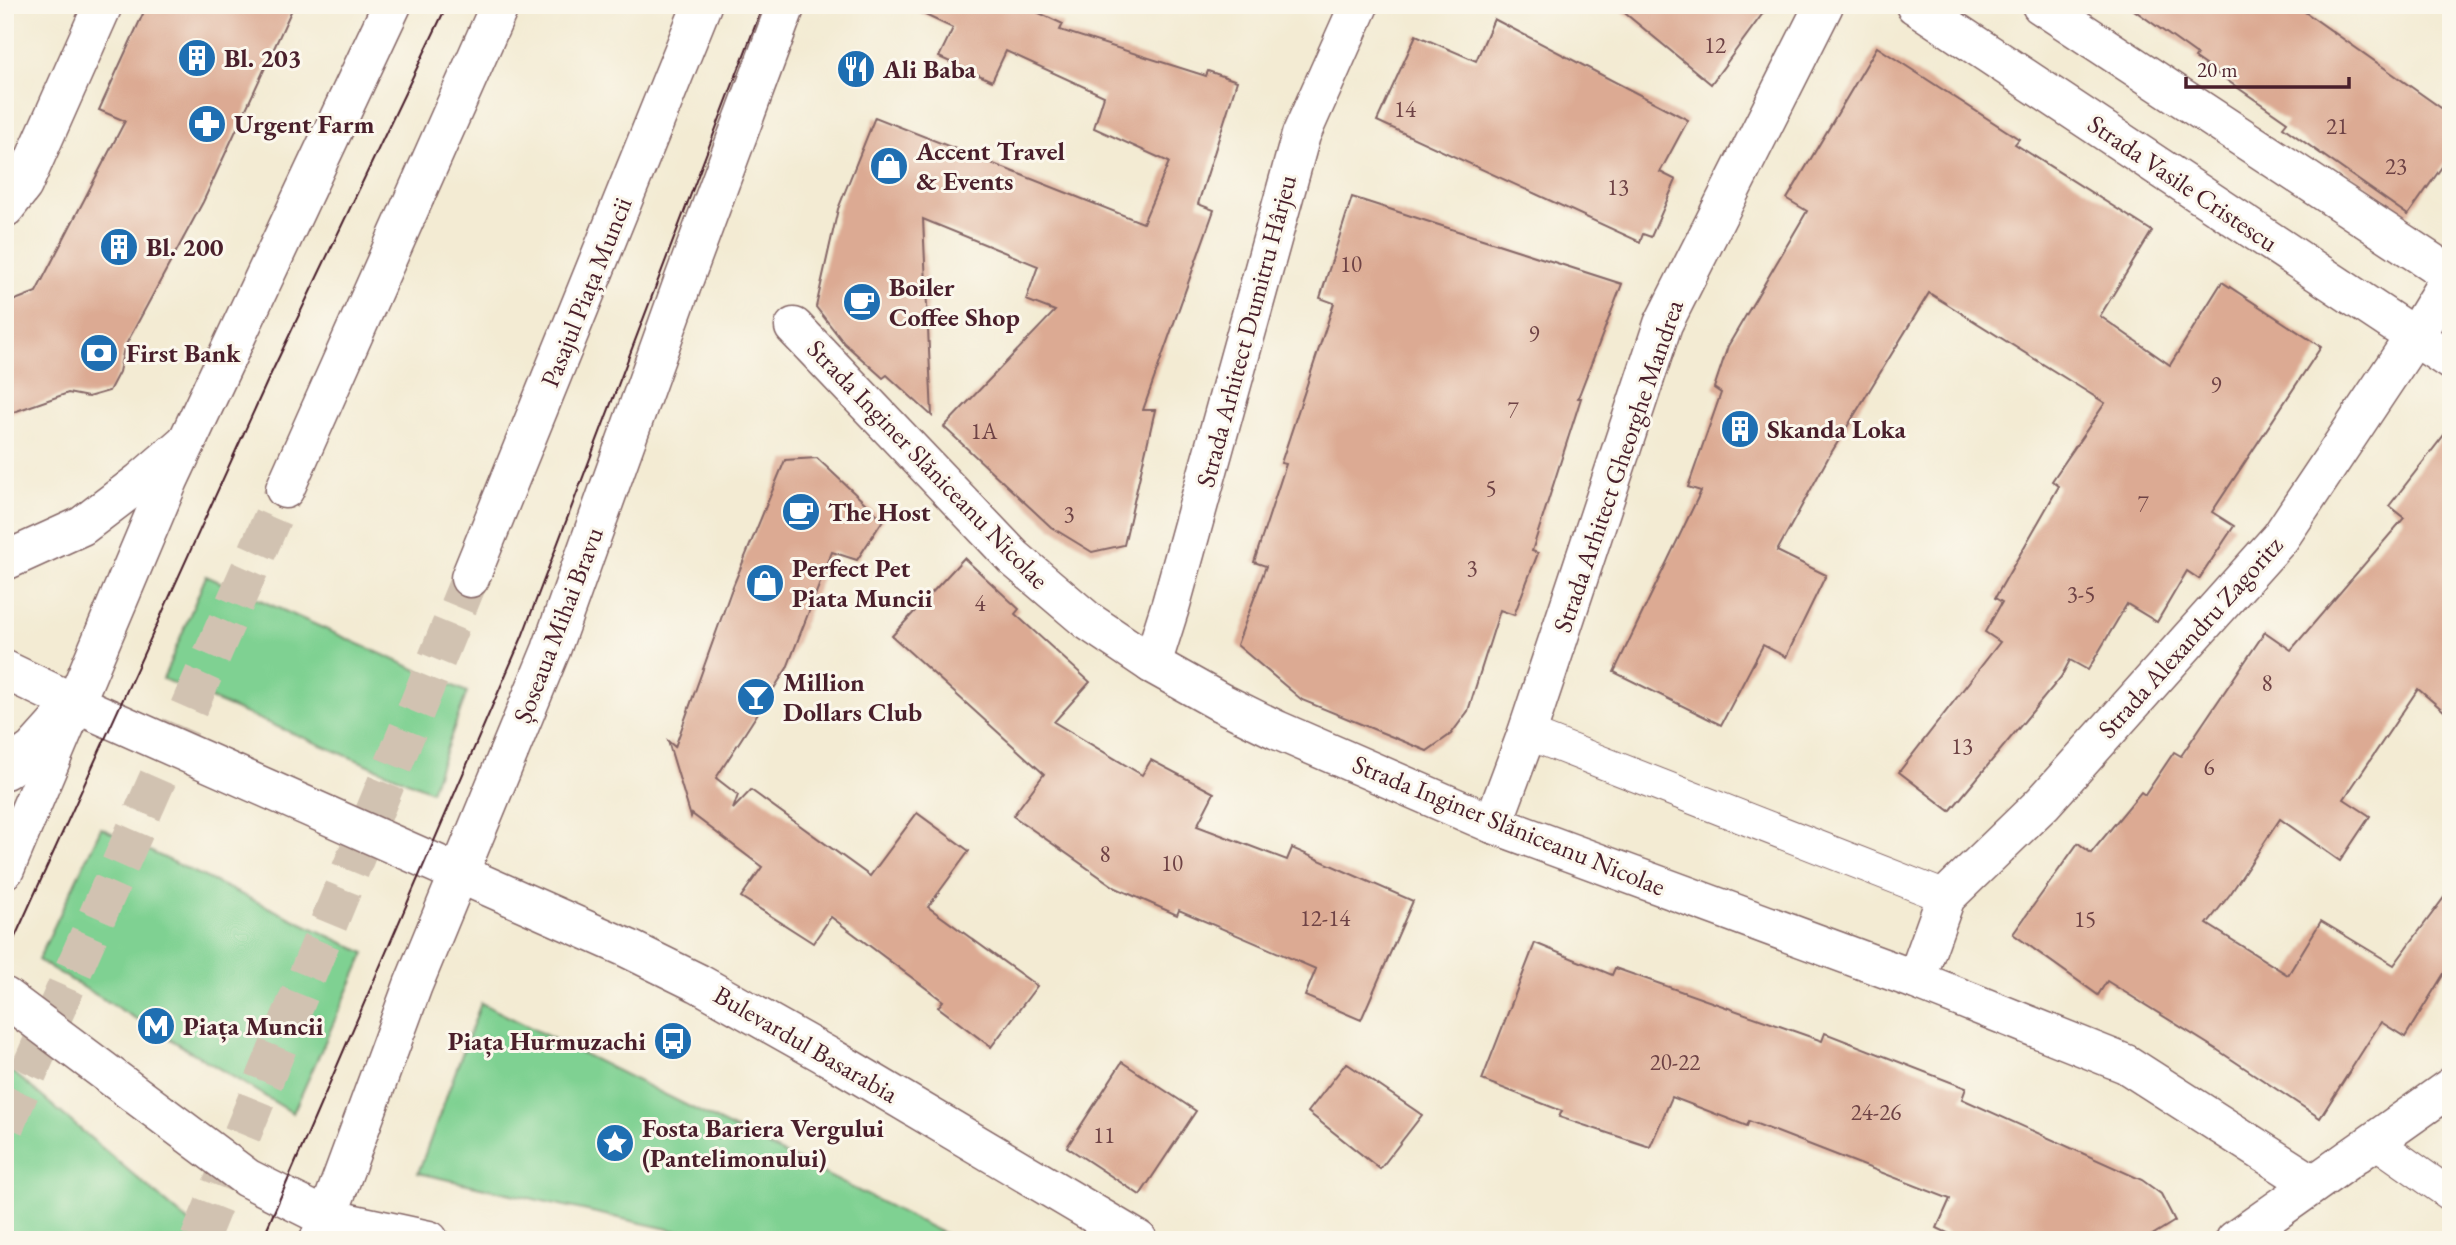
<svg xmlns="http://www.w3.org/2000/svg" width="2456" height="1245" viewBox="0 0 2456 1245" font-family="'EB Garamond',serif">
<rect width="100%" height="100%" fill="#fbf7ec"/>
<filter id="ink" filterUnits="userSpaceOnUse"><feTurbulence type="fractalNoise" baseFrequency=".0143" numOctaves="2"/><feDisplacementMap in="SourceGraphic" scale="14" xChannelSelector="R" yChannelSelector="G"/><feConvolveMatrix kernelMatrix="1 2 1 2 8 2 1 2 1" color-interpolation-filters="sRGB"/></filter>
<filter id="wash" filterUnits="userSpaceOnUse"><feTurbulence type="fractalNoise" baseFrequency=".00686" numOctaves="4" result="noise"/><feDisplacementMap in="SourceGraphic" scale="28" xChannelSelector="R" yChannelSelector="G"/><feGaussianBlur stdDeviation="1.57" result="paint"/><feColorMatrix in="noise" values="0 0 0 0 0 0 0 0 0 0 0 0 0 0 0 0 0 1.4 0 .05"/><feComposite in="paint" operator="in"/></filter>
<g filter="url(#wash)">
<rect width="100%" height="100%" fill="#f3ebd3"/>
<g fill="#7fd192" stroke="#64785e" stroke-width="2">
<path d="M206 576 467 692 431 791 163 679Z"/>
<path d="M101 828 365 953 293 1113 38 960Z"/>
<path d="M481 1003 955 1239 956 1240H717L418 1173Z"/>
<path d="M5 1065 210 1240H5Z"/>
</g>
<g id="blocks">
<g fill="#dcaa93">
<path d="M147 5H294L203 202 124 348 119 372 109 391 88 397 68 393 5 415V304L36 292 125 121 99 110Z"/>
<path d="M904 5H1027L1026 7 1063 24 1060 30 1206 76 1208 71 1237 81 1198 204 1214 210 1143 410H1155L1124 545 1092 552 1051 527 944 427 1055 311 1026 300 1038 266 923 219 932 416 887 375 883 378 844 343 816 307 838 209 875 117 1143 223 1169 162 1094 128 1104 96 1006 51 992 81 939 57 953 28Z"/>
<path d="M1615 5H1769L1711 84Z"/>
<path d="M2127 5H2295L2451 115V154L2408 215 2283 127 2287 122 2195 58 2197 55Z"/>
<path d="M1494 19 1688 120 1660 172 1676 180 1651 237 1643 234 1640 242 1377 121 1416 35 1476 61Z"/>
<path d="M1877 47 2019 139 2015 144 2152 231 2100 316 2170 365 2222 282 2321 347 2212 512 2234 526 2199 579 2187 571 2157 622 2127 604 2088 670 2070 660 2061 677 1950 811 1899 772 2000 642 1985 632 2002 602 1995 598 2059 486 2052 481 2105 403 1929 293 1828 458 1777 551 1826 575 1786 657 1763 645 1721 725 1614 672 1701 491 1688 487 1721 393 1714 388 1728 346 1807 211 1787 199Z"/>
<path d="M1352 197 1622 284 1578 398H1581L1532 551 1538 553 1514 615 1500 610 1468 711 1451 734 1427 751 1302 700 1237 645 1266 566 1254 562 1286 464 1281 463 1334 303 1320 298Z"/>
<path d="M2451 426V717L2418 689 2344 799 2370 816 2340 861 2280 819 2231 893 2207 924 2288 975 2321 921 2394 965 2451 888V962L2405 1037 2381 1022 2320 1118 2216 1049 2107 981 2098 995 2013 934 2078 843 2091 853 2141 792 2145 795 2174 752 2181 756 2265 632 2291 650 2404 518 2389 506Z"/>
<path d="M817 458 883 520 857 560 832 552 787 668 716 778 738 795 733 809 751 790 870 876 917 813 969 851 928 907 1037 986 991 1047 938 1007 943 1001 831 917 813 943 741 897 762 867 692 814 691 817 668 741 675 747 731 591 785 460Z"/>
<path d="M964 558 1019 609 1015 614 1090 682 1054 722 1142 775 1151 760 1214 793 1197 826 1287 860 1292 848 1413 901 1361 1020 1305 996 1316 969 1179 910 1177 915 1116 888 1013 816 1044 774 892 636Z"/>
<path d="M1535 943 1612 975 1615 968 1822 1041 1825 1033 1966 1088 1962 1099 2142 1180 2161 1194 2175 1221 2144 1240H1962L1937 1228 1950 1199 1749 1121 1747 1126 1672 1097 1650 1147 1559 1117 1562 1111 1482 1080Z"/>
<path d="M1122 1062 1196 1111 1140 1195 1067 1147Z"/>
<path d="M1346 1063 1422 1115 1380 1169 1308 1112Z"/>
</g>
</g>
</g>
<g filter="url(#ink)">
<use href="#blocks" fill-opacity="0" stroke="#856666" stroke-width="2"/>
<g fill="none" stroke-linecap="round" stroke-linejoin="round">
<g stroke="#d1c2b1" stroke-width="38" stroke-dasharray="38 19" stroke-linecap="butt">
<path d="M5 1126 285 489"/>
<path d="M199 1240 470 578"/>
</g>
<defs>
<g id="service">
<path d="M1527 733 1946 897"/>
<path d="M2374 1141 2451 1195"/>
</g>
<g id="minor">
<path d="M1915 5 2451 361"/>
<path d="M2041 5 2451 275"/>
<path d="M5 208 23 185 103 5"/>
<path d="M794 327 1014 558 1088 621 1152 664 1220 702 1277 730 1493 824 1916 980 2126 1064 2313 1184"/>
<path d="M1152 664 1171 604 1301 135 1359 5"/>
<path d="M1493 824 1527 733 1663 324 1824 5"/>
<path d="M1916 980 1946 897 2043 803 2280 538 2414 337 2451 276"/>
<path d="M2235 1240 2451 1087"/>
</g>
<g id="secondary">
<path d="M5 561 82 526 141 481 185 443"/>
<path d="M5 670 74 703"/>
</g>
<g id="primary">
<path d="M285 489 500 5"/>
<path d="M470 578 702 5"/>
<path d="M74 703 627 948 698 983 833 1059 1138 1240"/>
<path d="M5 770 33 750 59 721"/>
<path d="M5 869 169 480 392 5"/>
<path d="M5 997 247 1178 327 1218 429 1240"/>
<path d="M319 1240 413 985 551 650 683 282 786 5"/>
</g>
</defs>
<use href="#service" stroke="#856666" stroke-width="34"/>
<use href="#minor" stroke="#856666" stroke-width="41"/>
<use href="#secondary" stroke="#856666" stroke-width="41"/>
<use href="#primary" stroke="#856666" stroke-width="41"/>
<use href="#service" stroke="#fff" stroke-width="32"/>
<use href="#minor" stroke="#fff" stroke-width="38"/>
<use href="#secondary" stroke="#fff" stroke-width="38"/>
<use href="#primary" stroke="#fff" stroke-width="38"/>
<g stroke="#4a1f2b" stroke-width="2">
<path d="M5 959 267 382 447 5"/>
<path d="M262 1240 522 637 763 5"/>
</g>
</g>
</g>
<defs>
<symbol id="building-disc" viewBox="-11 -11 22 22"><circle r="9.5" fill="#1f6fb2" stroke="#fbf7ec"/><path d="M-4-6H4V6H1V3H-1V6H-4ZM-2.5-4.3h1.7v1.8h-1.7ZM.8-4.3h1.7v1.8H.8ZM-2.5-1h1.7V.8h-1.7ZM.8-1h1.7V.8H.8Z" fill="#fff"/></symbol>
<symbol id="restaurant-disc" viewBox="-11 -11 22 22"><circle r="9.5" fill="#1f6fb2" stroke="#fbf7ec"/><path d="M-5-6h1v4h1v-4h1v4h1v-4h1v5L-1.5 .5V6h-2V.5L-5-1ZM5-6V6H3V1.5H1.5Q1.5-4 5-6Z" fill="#fff"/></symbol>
<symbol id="pharmacy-disc" viewBox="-11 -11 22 22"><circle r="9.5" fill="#1f6fb2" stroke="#fbf7ec"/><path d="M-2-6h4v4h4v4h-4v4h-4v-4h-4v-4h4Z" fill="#fff"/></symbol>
<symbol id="shop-disc" viewBox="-11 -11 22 22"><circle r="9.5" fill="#1f6fb2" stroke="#fbf7ec"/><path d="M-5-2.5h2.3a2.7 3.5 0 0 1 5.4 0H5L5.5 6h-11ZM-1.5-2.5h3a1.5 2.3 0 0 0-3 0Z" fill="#fff"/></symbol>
<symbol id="cafe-disc" viewBox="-11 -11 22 22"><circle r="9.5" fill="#1f6fb2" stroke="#fbf7ec"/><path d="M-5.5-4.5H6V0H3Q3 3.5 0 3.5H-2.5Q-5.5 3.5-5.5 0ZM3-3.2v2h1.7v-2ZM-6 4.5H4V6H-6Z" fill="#fff"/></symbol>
<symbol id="bank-disc" viewBox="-11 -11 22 22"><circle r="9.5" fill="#1f6fb2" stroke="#fbf7ec"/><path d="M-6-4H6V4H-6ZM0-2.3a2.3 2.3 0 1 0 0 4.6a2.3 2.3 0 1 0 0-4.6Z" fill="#fff"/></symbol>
<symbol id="bar-disc" viewBox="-11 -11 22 22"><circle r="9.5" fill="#1f6fb2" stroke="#fbf7ec"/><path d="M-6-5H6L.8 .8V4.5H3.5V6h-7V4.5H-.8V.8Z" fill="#fff"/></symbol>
<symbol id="metro-disc" viewBox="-11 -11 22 22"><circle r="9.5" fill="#1f6fb2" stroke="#fbf7ec"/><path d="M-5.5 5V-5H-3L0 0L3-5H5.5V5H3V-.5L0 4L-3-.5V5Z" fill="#fff"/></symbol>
<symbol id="bus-disc" viewBox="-11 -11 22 22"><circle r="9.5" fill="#1f6fb2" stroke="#fbf7ec"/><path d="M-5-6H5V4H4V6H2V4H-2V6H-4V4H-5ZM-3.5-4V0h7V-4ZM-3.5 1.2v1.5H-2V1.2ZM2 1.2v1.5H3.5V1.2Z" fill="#fff"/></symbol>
<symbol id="sight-disc" viewBox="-11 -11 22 22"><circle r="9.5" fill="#1f6fb2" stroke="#fbf7ec"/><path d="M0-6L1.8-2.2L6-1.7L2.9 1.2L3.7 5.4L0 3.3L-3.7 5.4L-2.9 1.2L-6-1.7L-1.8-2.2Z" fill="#fff"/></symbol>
</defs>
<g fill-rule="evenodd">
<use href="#building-disc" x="175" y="36" width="44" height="44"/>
<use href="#restaurant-disc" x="834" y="47" width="44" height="44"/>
<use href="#pharmacy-disc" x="185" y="102" width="44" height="44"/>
<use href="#shop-disc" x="867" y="144" width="44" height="44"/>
<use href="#building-disc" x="97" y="225" width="44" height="44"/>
<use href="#cafe-disc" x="840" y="280" width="44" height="44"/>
<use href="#bank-disc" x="77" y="331" width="44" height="44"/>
<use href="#building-disc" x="1718" y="407" width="44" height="44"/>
<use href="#cafe-disc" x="779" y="490" width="44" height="44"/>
<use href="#shop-disc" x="743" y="561" width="44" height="44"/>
<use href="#bar-disc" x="734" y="675" width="44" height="44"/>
<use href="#metro-disc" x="134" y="1004" width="44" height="44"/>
<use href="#bus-disc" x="651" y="1019" width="44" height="44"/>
<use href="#sight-disc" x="593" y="1121" width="44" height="44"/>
</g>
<g text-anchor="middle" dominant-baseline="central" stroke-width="6" stroke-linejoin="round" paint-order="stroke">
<g font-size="23" fill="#6e4245">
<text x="1715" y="45">12</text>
<text x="1405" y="109">14</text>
<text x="2337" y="126">21</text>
<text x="2396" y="166">23</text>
<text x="1618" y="187">13</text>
<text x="1351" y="264">10</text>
<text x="1534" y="334">9</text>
<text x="2216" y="385">9</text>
<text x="1513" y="410">7</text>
<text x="984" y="431">1A</text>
<text x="1491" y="488">5</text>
<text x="2143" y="504">7</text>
<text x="1069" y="514">3</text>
<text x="1472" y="568">3</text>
<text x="2081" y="594">3-5</text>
<text x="980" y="603">4</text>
<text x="2267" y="683">8</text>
<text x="1962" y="746">13</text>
<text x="2209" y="767">6</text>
<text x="1105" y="854">8</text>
<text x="1172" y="863">10</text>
<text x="1325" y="918">12-14</text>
<text x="2085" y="919">15</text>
<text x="1675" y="1062">20-22</text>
<text x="1876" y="1112">24-26</text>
<text x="1104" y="1135">11</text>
</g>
<g font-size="26" font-weight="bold" fill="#4a1f2b" stroke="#fbf7ec" text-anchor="start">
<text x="224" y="58">Bl. 203</text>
<text x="883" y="69">Ali Baba</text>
<text x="234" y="124">Urgent Farm</text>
<text x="916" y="151">Accent Travel<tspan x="916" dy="30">&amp; Events</tspan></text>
<text x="146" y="247">Bl. 200</text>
<text x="889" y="287">Boiler<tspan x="889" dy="30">Coffee Shop</tspan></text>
<text x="126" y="353">First Bank</text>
<text x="1767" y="429">Skanda Loka</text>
<text x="828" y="512">The Host</text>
<text x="792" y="568">Perfect Pet<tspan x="792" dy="30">Piata Muncii</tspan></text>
<text x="783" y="682">Million<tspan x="783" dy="30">Dollars Club</tspan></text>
<text x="183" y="1026">Piața Muncii</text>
<text x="646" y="1041" text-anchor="end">Piața Hurmuzachi</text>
<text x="642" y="1128">Fosta Bariera Vergului<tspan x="642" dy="30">(Pantelimonului)</tspan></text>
</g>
<g font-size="26" fill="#4a1f2b" stroke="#fbf7ec">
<text transform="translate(2183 183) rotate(34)">Strada Vasile Cristescu</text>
<text transform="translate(586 292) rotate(-68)">Pasajul Piața Muncii</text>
<text transform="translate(1246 331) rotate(-75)">Strada Arhitect Dumitru Hârjeu</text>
<text transform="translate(928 464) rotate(46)">Strada Inginer Slăniceanu Nicolae</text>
<text transform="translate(1618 466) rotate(-71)">Strada Arhitect Gheorghe Mandrea</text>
<text transform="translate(558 625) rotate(-69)">Șoseaua Mihai Bravu</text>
<text transform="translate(2190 637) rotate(-48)">Strada Alexandru Zagoritz</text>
<text transform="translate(1509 825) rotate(22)">Strada Inginer Slăniceanu Nicolae</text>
<text transform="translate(806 1044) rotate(30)">Bulevardul Basarabia</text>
</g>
</g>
<rect width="2456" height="1245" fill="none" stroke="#fbf7ec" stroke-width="28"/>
<path d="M2186 77v10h163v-10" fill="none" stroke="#4a1f2b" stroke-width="3.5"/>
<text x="2197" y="77" font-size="21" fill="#4a1f2b" stroke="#fbf7ec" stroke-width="5" paint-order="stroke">20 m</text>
</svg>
